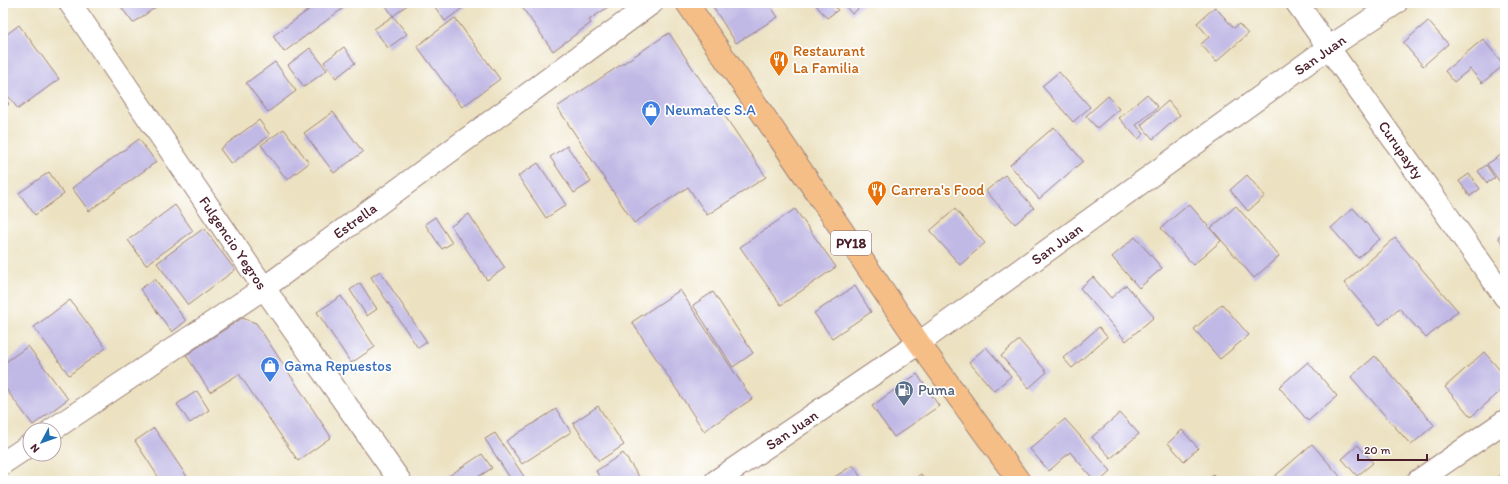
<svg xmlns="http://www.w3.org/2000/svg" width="1508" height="484" viewBox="0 0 1508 484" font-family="Itim,sans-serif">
<rect width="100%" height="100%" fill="#fff"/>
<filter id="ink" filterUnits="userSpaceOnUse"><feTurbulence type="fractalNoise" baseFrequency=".025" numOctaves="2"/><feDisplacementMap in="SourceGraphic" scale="8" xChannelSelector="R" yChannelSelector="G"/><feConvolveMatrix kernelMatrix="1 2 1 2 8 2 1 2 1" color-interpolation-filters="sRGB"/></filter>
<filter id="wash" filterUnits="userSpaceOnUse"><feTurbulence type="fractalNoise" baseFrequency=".012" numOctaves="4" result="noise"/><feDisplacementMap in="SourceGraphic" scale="16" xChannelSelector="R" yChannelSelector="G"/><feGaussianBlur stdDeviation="0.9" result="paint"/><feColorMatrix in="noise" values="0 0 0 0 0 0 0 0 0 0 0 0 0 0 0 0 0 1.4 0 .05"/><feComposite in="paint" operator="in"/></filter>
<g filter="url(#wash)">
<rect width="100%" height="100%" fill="#ece2c2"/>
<g id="blocks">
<g fill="#c1b9e5">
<path d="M118 3H158L159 5 133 23Z"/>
<path d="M318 3H350L284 52 273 36Z"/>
<path d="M384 3H410L393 16Z"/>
<path d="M432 3H469L445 21Z"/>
<path d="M519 3H614L589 20 591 23 553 51Z"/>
<path d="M715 3H768L778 17 736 43 713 7Z"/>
<path d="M814 3H832L838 10 827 18Z"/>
<path d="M843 3H865L852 14Z"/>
<path d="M1215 7 1234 28 1239 24 1248 34 1216 62 1201 44 1209 37 1197 23Z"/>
<path d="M393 16 407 34 388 48 374 29Z"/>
<path d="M455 18 500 79 462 107 417 46Z"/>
<path d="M1428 21 1448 44 1423 66 1403 43Z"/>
<path d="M19 25 59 79 18 109 3 89V37Z"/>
<path d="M669 33 766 177 707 215 688 187 634 223 557 107Z"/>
<path d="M1483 39 1504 65 1482 83 1470 69 1454 82 1445 71Z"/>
<path d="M344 47 355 63 336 78 324 62Z"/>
<path d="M310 48 327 70 304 87 288 65Z"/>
<path d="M275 62 296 91 268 112 246 83Z"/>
<path d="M1059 72 1090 107 1073 122 1042 86Z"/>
<path d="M1147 94 1158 107 1136 125 1144 134 1138 139 1119 118Z"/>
<path d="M3 96 9 104 3 109Z"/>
<path d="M1108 96 1119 109 1097 128 1086 116Z"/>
<path d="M1168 101 1180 115 1153 139 1141 125Z"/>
<path d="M333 112 363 152 334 173 304 133Z"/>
<path d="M259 120 270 135 231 164 220 149Z"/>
<path d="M1054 127 1083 161 1039 199 1010 165Z"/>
<path d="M284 129 309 163 287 180 261 145Z"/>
<path d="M139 139 156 162 89 211 72 188Z"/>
<path d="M567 146 591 182 574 193 550 157Z"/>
<path d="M1501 155 1505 161V189L1487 164Z"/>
<path d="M538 163 566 205 546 218 518 176Z"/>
<path d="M1486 165 1495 178 1487 183 1478 171Z"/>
<path d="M49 172 64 194 35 215 19 193Z"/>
<path d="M1469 174 1480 189 1470 196 1459 181Z"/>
<path d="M1005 175 1034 208 1015 224 986 191Z"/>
<path d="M1247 175 1265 196 1248 211 1230 190Z"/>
<path d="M1189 204 1221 241 1193 265 1161 228Z"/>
<path d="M175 205 193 231 146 265 128 240Z"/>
<path d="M1236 206 1279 256 1254 278 1211 228Z"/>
<path d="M1353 208 1380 239 1358 258 1331 228Z"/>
<path d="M795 209 836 267 781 305 740 247Z"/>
<path d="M955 209 985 243 960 265 930 231Z"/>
<path d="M469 214 505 268 487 280 451 226Z"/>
<path d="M435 217 452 243 442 249 425 224Z"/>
<path d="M204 228 235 270 188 305 157 263Z"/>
<path d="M1505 232V247L1498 237Z"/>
<path d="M1135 237 1162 268 1139 288 1112 257Z"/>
<path d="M1395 238 1458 311 1426 338 1399 308 1380 325 1344 283Z"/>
<path d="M380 271 427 342 418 348 371 277Z"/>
<path d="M1093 277 1111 298 1126 285 1154 317 1126 341 1080 288Z"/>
<path d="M155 279 186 321 172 332 140 289Z"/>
<path d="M360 283 377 309 367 316 350 290Z"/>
<path d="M855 286 871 312 832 338 814 313Z"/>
<path d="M680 290 752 399 704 431 632 322Z"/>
<path d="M713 292 753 353 733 367 693 305Z"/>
<path d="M341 296 375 347 351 363 317 312Z"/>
<path d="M70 300 106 348 69 375 34 327Z"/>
<path d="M1222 304 1249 335 1220 359 1194 329Z"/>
<path d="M242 318 256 323 331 437 298 461 239 374 210 392 186 355Z"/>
<path d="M1099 327 1107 337 1072 368 1063 358Z"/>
<path d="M1019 340 1047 372 1029 388 1001 356Z"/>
<path d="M28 346 68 399 33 425 3 385V364Z"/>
<path d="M986 347 1011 376 994 391 969 362Z"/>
<path d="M1484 352 1505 376V387L1471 417 1445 387Z"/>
<path d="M1375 356 1434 425 1411 445 1351 377Z"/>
<path d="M1308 362 1337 396 1308 421 1279 387Z"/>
<path d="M917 374 939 406 894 437 872 406Z"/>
<path d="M197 391 209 410 190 423 177 404Z"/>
<path d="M598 406 624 445 599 461 573 423Z"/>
<path d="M556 409 571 432 522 464 506 441Z"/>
<path d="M1120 413 1139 434 1111 458 1092 437Z"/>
<path d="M1065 419 1111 471 1100 481H1095L1070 452 1049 471 1030 449Z"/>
<path d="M154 428 190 481H161L135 441Z"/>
<path d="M1182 430 1198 448 1184 461 1168 443Z"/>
<path d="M495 433 527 481H512L485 439Z"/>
<path d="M1312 444 1344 481H1269L1288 465Z"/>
<path d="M1358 445 1373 463 1357 476 1342 459Z"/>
<path d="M623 453 642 481H602L596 471Z"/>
<path d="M482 454 492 468 472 481H441Z"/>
<path d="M853 465 863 481H835L833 478Z"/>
<path d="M1503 473 1505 481H1494Z"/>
<path d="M921 474 926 481H911Z"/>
<path d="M1213 474 1219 481H1206Z"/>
</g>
</g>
</g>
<g filter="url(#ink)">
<use href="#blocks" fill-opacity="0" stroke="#9b8076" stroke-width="1"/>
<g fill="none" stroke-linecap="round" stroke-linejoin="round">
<defs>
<g id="minor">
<path d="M70 3 264 288 400 481"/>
<path d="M1297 3 1505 297"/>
<path d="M52 430 264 288 652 3"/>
<path d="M3 463 30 445"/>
<path d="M716 481 919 343 1328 48 1396 3"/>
<path d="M1418 481 1505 421"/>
</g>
<path id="highway" d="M687 3 919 343 1019 481"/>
</defs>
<use href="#minor" stroke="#9b8076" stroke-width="24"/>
<use href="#highway" stroke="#9b8076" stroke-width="24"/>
<use href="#minor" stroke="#fff" stroke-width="22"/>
<use href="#highway" stroke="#f6be87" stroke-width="22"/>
</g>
</g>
<defs>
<symbol id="restaurant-pin" viewBox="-11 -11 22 30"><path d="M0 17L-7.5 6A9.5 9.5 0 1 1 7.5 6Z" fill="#e8710a" stroke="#fff"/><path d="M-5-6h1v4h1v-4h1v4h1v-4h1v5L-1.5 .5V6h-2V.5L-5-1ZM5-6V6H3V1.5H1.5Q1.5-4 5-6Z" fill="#fff"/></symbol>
<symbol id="shop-pin" viewBox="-11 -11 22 30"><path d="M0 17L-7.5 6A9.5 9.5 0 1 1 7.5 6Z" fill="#3f7fe0" stroke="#fff"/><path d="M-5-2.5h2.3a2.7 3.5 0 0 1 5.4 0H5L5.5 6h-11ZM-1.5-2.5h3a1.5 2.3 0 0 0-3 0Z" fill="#fff"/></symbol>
<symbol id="fuel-pin" viewBox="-11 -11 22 30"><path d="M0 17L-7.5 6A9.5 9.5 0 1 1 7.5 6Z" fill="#5c6f8a" stroke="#fff"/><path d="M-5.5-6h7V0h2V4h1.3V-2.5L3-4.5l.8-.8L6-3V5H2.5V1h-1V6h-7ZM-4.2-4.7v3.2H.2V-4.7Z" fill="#fff"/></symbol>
</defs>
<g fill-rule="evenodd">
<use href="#restaurant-pin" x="768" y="49" width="22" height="30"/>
<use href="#shop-pin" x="640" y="99" width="22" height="30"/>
<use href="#restaurant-pin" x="866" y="179" width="22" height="30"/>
<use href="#shop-pin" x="259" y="355" width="22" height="30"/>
<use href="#fuel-pin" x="893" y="379" width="22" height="30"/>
</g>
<g text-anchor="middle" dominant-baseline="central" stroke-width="3.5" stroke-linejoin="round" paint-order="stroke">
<rect fill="#fff" stroke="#80626b" stroke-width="1" x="831" y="231" width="40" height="24" rx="3"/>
<g font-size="14" font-weight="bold" fill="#4a1f2b">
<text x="851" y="243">PY18</text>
</g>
<g font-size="15" fill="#c56008" stroke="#fff" text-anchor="start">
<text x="793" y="51">Restaurant<tspan x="793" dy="17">La Familia</tspan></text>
<text x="891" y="190">Carrera's Food</text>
</g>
<g font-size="15" fill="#4a1f2b" stroke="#fff">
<text transform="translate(1320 55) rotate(-35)">San Juan</text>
<text transform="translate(1401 150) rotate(55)">Curupayty</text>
<text transform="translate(355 221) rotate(-36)">Estrella</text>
<text transform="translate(233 243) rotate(56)">Fulgencio Yegros</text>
<text transform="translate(1057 244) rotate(-36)">San Juan</text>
<text transform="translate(792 430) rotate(-34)">San Juan</text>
</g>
<g font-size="15" fill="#366cbe" stroke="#fff" text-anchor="start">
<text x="665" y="110">Neumatec S.A</text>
<text x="284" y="366">Gama Repuestos</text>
</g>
<g font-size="15" fill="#4e5e75" stroke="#fff" text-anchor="start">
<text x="918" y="390">Puma</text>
</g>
</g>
<rect width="1508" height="484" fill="none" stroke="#fff" stroke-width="16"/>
<g transform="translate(42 442) rotate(229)"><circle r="19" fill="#ffffff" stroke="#b7a5aa"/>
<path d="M0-3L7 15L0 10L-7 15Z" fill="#1f6fb2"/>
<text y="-6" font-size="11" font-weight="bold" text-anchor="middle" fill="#4a1f2b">N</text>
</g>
<path d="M1358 454v6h69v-6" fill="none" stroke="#4a1f2b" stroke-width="2"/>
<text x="1364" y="454" font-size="12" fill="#4a1f2b" stroke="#ffffff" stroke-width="3" paint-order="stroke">20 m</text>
</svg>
